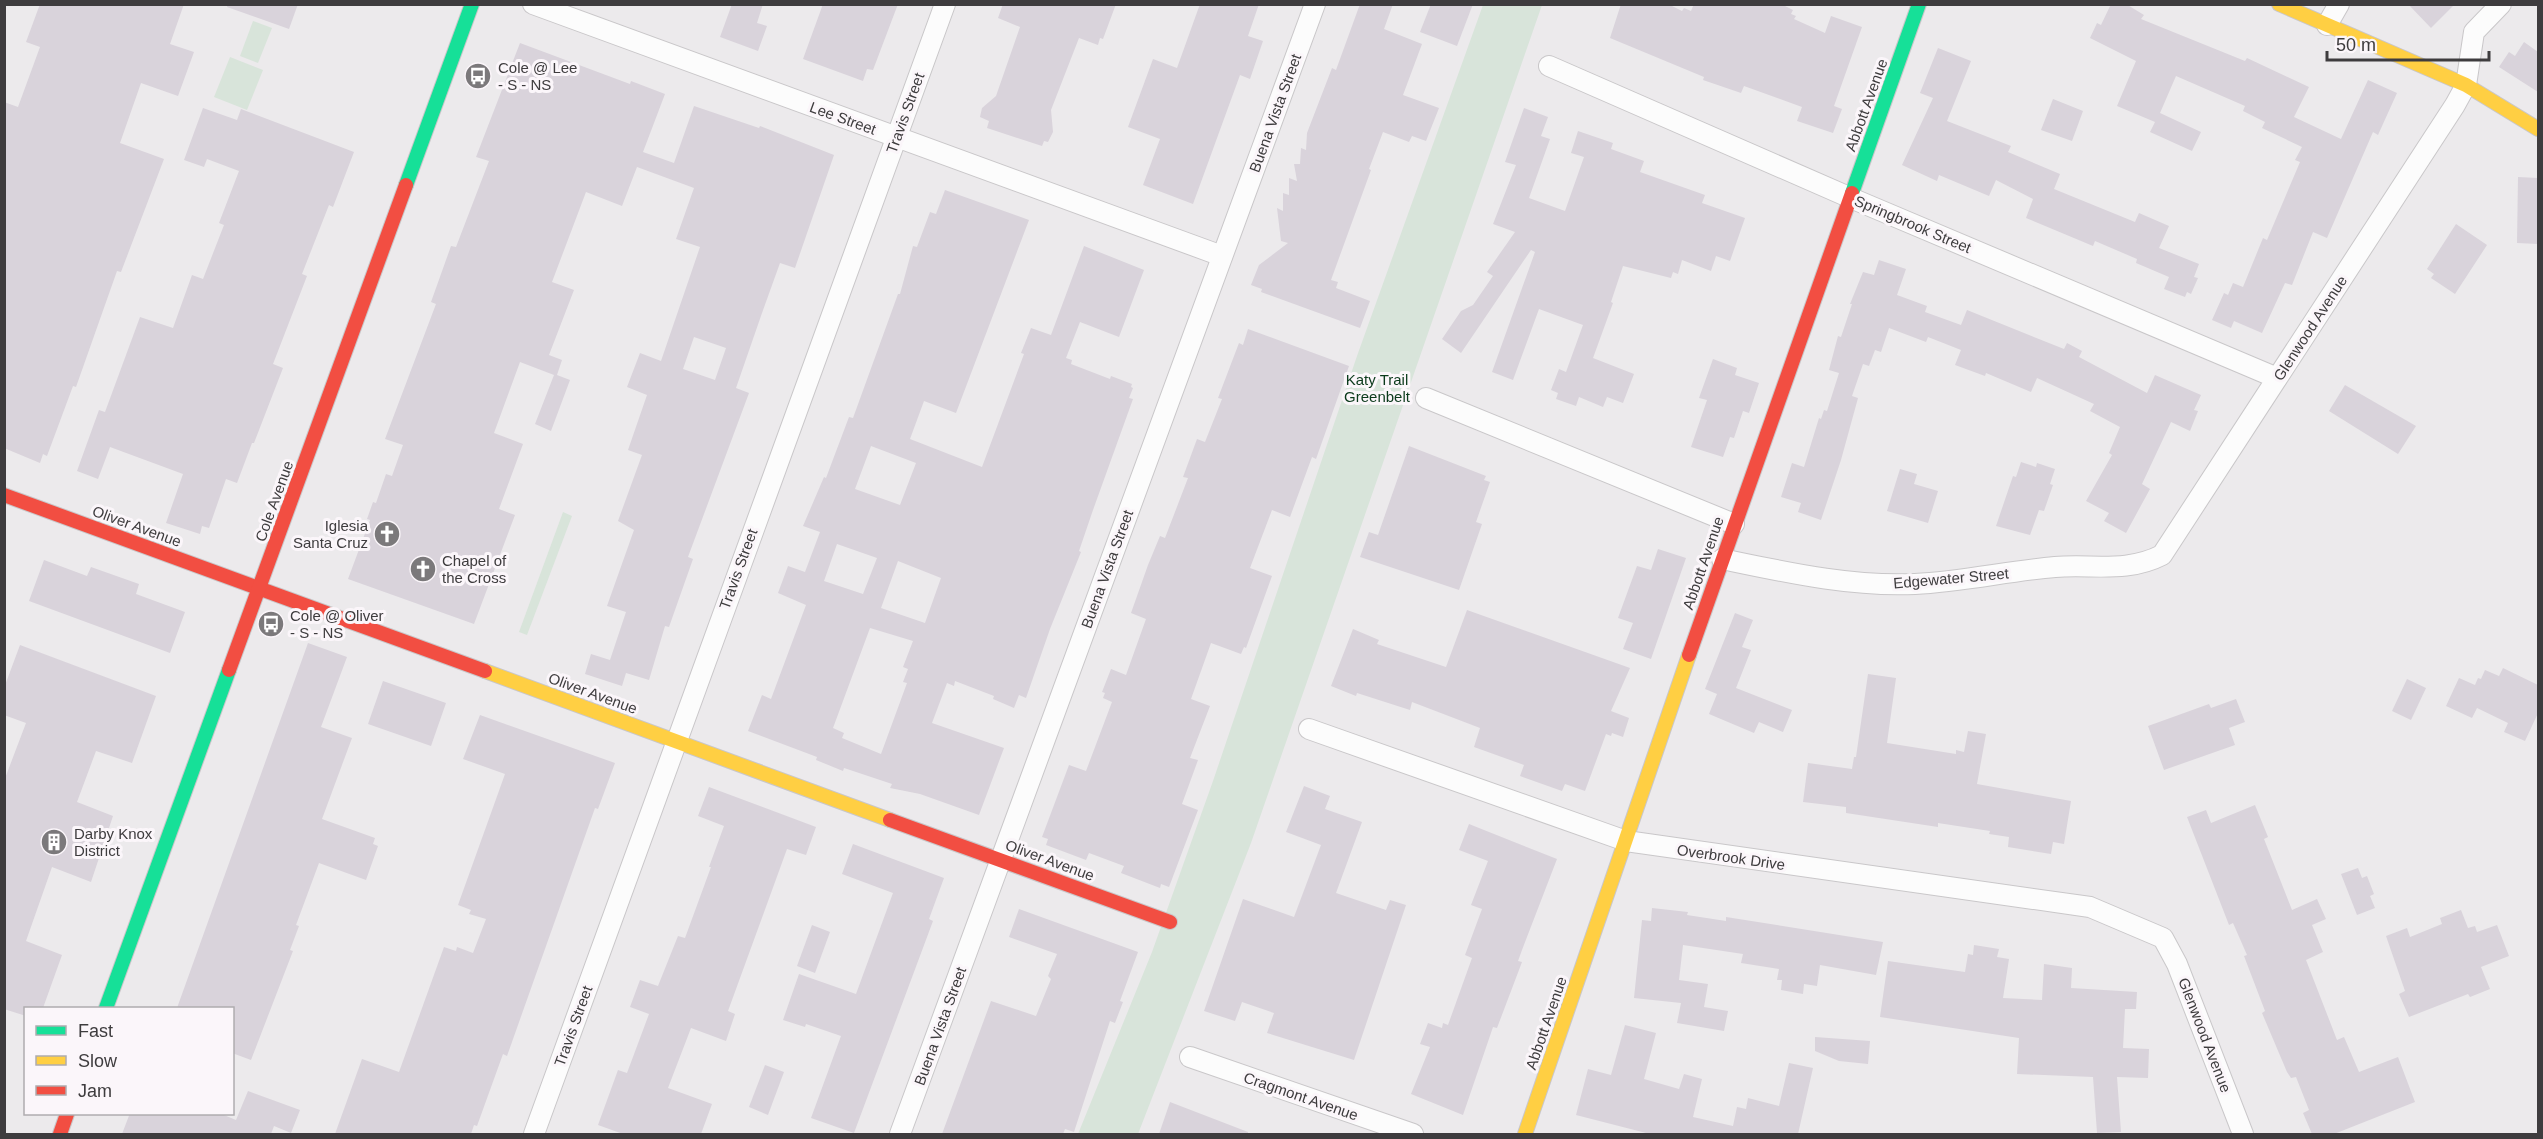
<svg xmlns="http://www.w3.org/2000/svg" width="2543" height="1139" viewBox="0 0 2543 1139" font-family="Helvetica,sans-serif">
<rect width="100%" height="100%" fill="#eceaec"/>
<g fill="#d8e4da">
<path d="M1483 5H1542L1251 843 1138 1134H1078L1152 952 1213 781 1357 356Z"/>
<path d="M253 21 272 28 258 63 240 56Z"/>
<path d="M230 57 263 70 247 110 214 97Z"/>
<path d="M563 512 572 516 527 635 519 632Z"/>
</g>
<g fill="#d9d3db" fill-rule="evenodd">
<path d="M40 4H184L170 44 194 52 178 96 141 83 120 143 164 159 121 272 117 271 76 387 73 386 47 456 43 454 40 463 4 448V102L18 107 40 47 26 42Z"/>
<path d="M228 4H298L289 29 227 7Z"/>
<path d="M732 4H763L757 23 767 26 758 51 720 37Z"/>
<path d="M823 4H898L873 70 867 69 863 81 803 59Z"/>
<path d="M1003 4H1116L1103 39 1100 38 1098 45 1079 38 1051 110 1053 132 1048 142 1044 141 1042 146 987 128 989 121 980 117 982 108 996 96 1020 27 998 18Z"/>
<path d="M1200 4H1259L1248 36 1263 41 1250 79 1240 75 1193 204 1143 185 1160 139 1128 127 1153 59 1177 68Z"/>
<path d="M1360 4H1393L1384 29 1422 44 1403 95 1439 108 1426 141 1412 136 1409 142 1383 132 1369 169 1371 170 1331 280 1338 282 1336 288 1370 301 1360 328 1261 292 1262 289 1251 285 1259 265 1288 243 1281 241 1277 208 1283 211V193L1289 195V178L1297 181 1294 164H1300L1301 148 1306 150 1307 133 1332 68 1336 70Z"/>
<path d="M1431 4H1473L1457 46 1420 32Z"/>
<path d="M1621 4H1668L1682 11 1684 8 1691 11 1694 4H1781L1793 10 1791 14 1796 16 1794 19 1825 33 1831 16 1862 27 1834 106 1842 109 1833 133 1797 121 1802 107 1744 86 1741 93 1703 80 1704 77 1610 38Z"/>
<path d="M2111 4H2126L2144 15 2141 19 2245 61 2247 58 2309 87 2294 117 2341 139 2368 80 2397 93 2378 135 2373 132 2327 238 2313 232 2292 285 2285 283 2262 333 2234 321 2231 328 2212 320 2224 293 2228 295 2233 283 2243 287 2263 238 2267 240 2300 162 2295 160 2302 147 2262 128 2265 122 2243 111 2245 106 2176 76 2160 113 2201 132 2192 151 2150 132 2155 122 2117 106 2136 61 2090 38 2097 23 2101 25Z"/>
<path d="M2408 4H2455L2431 28Z"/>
<path d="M2524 42 2538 52V92L2499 67 2509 52 2515 56Z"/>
<path d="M520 43 630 84 631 81 665 94 643 152 674 163 694 106 759 128 760 126 834 155 795 268 780 263 762 313 736 388 749 393 688 557 693 559 669 627 665 626 649 680 626 673 622 686 585 674 591 654 610 660 626 612 607 606 634 530 618 521 642 455 628 450 647 395 627 387 640 353 661 361 700 247 676 239 694 188 637 167 622 206 586 192 552 282 574 290 549 355 562 360 557 375 570 380 551 431 535 424 554 375 520 362 494 433 523 444 499 509 515 515 474 624 348 579 370 520 367 519 373 502 376 503 386 474 392 476 403 445 385 439 436 304 431 302 451 246 456 247 489 161 476 157ZM694 337 726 348 715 380 683 369Z"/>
<path d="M1938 48 1971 61 1947 121 2011 146 2008 152 2060 174 2054 189 2135 222 2139 213 2169 226 2159 248 2199 264 2194 277 2198 278 2191 294 2187 292 2185 297 2164 289 2169 277 2136 263 2137 259 2095 241 2093 246 2026 218 2033 199 1996 180 1989 196 1939 175 1937 181 1902 165 1933 98 1920 93Z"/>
<path d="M2053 99 2083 111 2072 141 2041 130Z"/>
<path d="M203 108 237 120 241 109 354 152 333 207 329 205 302 274 307 276 273 364 283 368 254 443H252L237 483 226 479 209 528 202 526 200 534 166 523 183 474 110 447 98 479 77 471 99 410 105 412 140 317 173 328 192 275 203 279 224 225 219 223 239 171 207 159 204 167 184 160Z"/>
<path d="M1524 108 1548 117 1541 136 1550 139 1529 198 1565 211 1584 157 1571 153 1578 131 1613 143 1611 149 1644 161 1640 172 1705 195 1702 203 1745 218 1730 261 1716 256 1711 271 1682 260 1678 274 1673 272 1671 278 1623 266 1611 302 1613 303 1593 358 1634 374 1623 403 1607 397 1603 407 1579 397 1576 406 1556 399 1558 393 1551 390 1559 369 1566 372 1583 325 1539 309 1513 380 1492 372 1535 252 1531 250 1461 353 1442 339 1461 311 1473 305 1493 276 1487 272 1515 232 1493 224 1516 165 1505 162Z"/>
<path d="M2518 177 2538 178V244L2517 243Z"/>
<path d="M945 190 1029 220 956 413 924 401 910 439 982 467 1024 354 1021 353 1031 328 1051 335 1084 246 1144 270 1119 337 1080 322 1066 358 1072 360 1071 364 1110 379 1111 376 1132 384 1131 387 1133 388 1129 398 1133 399 1093 510 1079 551 1081 552 1050 629 1026 698 1019 695 1014 708 993 699 994 696 955 681 954 686 947 683 932 723 1004 748 979 815 920 794 890 788 892 784 844 768 843 771 816 760 817 757 748 731 762 695 771 699 806 605 778 593 788 566 805 572 820 532 803 526 824 477 826 478 849 417 853 418 898 294H900L913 246 917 247 930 212 936 214ZM871 446 916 463 900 505 855 489ZM837 544 877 558 863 594 824 581ZM898 561 941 578 925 623 881 608ZM870 628 913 641 903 667 908 669 903 682 907 683 881 754 842 738 844 733 833 728Z"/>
<path d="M2456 224 2487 245 2455 294 2431 278 2434 274 2427 269Z"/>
<path d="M1879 260 1906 269 1897 295 1927 306 1925 312 1961 325 1967 310 2064 349 2067 343 2082 351 2079 357 2147 393 2155 375 2201 395 2194 410 2198 411 2190 431 2171 422 2142 484 2150 489 2126 533 2104 521 2109 513 2086 501 2112 455 2109 453 2120 427 2090 411 2094 404 2037 378 2031 392 1986 373 1985 376 1955 365 1961 350 1928 337 1926 342 1889 328 1881 352 1875 350 1869 366 1863 364 1852 396 1858 398 1841 460 1821 520 1798 512 1801 503 1781 497 1792 463 1804 467 1819 418 1821 419 1824 410 1827 411 1839 373 1829 370 1838 336 1841 337 1852 304H1850L1863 272 1874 275Z"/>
<path d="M1248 329 1349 366 1316 459 1312 457 1290 517 1272 510 1250 568 1272 576 1246 648 1244 647 1241 654 1211 643 1191 699 1210 706 1190 758 1198 760 1182 804 1198 810 1169 887 1161 884 1160 888 1121 873 1124 866 1089 853 1086 860 1046 845 1048 839 1042 837 1069 765 1086 771 1112 702 1103 698 1105 693 1102 692 1111 669 1126 675 1146 619 1131 613 1148 565 1160 536 1165 538 1188 478 1183 477 1197 439 1205 442 1222 399 1218 398 1239 343 1243 345Z"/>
<path d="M1713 359 1737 368 1735 375 1759 383 1749 413 1743 411 1734 438 1730 437 1723 457 1691 447 1707 400 1699 398Z"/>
<path d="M2345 385 2416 426 2398 454 2329 411Z"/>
<path d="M1409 446 1486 476 1484 480 1490 482 1476 522 1482 524 1459 590 1360 557 1369 532 1378 535Z"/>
<path d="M2021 462 2036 467 2037 463 2055 469 2050 484 2053 485 2044 511 2039 510 2030 535 1996 526 2013 476 2016 477Z"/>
<path d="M1900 469 1917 474 1914 484 1938 491 1928 523 1887 511Z"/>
<path d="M1658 549 1686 558 1651 659 1623 649 1633 623 1618 618 1637 566 1651 570Z"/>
<path d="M44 560 87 576 91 567 139 584 136 594 185 612 170 653 29 601Z"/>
<path d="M1467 610 1630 668 1611 711 1629 718 1623 737 1612 733 1611 736 1606 734 1585 791 1565 784 1562 791 1520 776 1524 765 1474 747 1480 728 1412 702 1410 710 1357 693 1356 696 1331 686 1353 629 1379 640 1377 644 1446 667Z"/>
<path d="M1735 613 1753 620 1742 647 1751 650 1736 688 1792 710 1783 732 1759 722 1754 733 1709 714 1717 694 1705 689Z"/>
<path d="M308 643 347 657 321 727 352 738 322 819 375 838 373 844 378 846 366 880 319 863 296 925 299 926 290 950 293 951 251 1060 232 1053V1008H177Z"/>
<path d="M20 645 156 696 132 763 96 751 77 802 113 816 91 882 52 867 26 941 62 955 43 1008H26V1016L4 1009V781L26 723 4 715V688Z"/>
<path d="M2503 668 2538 685V713L2525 741 2504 732 2508 723 2477 708 2472 718 2446 706 2459 678 2475 685 2478 678 2481 679 2485 670 2499 676Z"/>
<path d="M1868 674 1896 678 1887 743 1956 754V750L1964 752 1968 731 1986 734 1977 784 2071 801 2064 844 2053 842 2051 854 2008 847 2009 837 1989 834 1990 831 1938 823V827L1846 813V807L1803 802 1808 763 1852 769 1854 757H1856Z"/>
<path d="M2407 679 2426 688 2411 720 2392 711Z"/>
<path d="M383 681 446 703 431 746 368 724Z"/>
<path d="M2236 699 2245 722 2229 728 2235 745 2164 770 2148 726 2209 704 2211 708Z"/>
<path d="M480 715 615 763 598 809 595 808 507 1056 503 1054 477 1126 474 1125 471 1134H335L362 1059 399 1072 444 947 456 951 457 947 473 953 486 919 469 914 471 910 458 905 505 774 463 759Z"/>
<path d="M1304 786 1330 796 1325 809 1362 822 1336 893 1386 910 1390 900 1406 905 1354 1060 1267 1033 1274 1013 1242 1002 1235 1021 1204 1011 1243 899 1294 917 1321 845 1286 832Z"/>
<path d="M709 787 816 827 806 855 787 849 728 1011 735 1014 726 1041 691 1028 668 1088 712 1104 701 1134H623L598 1125 618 1070 627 1073 649 1014 630 1007 640 980 658 986 678 936 685 938 711 867H709L724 826 698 816Z"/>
<path d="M2255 805 2268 837 2264 839 2292 910 2317 899 2326 919 2312 925 2323 952 2306 960 2337 1040 2344 1037 2359 1072 2398 1057 2415 1102 2334 1134H2312L2303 1113 2309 1110 2296 1077 2291 1078 2287 1072 2262 1013 2265 1011 2244 956 2247 955 2233 923 2229 925 2187 817 2206 810 2211 823Z"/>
<path d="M1469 824 1557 859 1522 950 1518 961 1522 962 1497 1028 1493 1027 1463 1115 1411 1094 1430 1047 1420 1044 1428 1023 1442 1028 1443 1023 1448 1025 1472 958 1465 955 1482 909 1471 905 1488 861 1459 850Z"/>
<path d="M853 844 944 878 929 919 933 921 854 1133 811 1118 841 1036 806 1024 805 1027 783 1020 799 974 856 994 893 893 842 874Z"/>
<path d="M2358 868 2362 878 2367 876 2374 894 2370 896 2375 908 2357 915 2341 874Z"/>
<path d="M1652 908 1688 912 1687 915 1726 921V917L1883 942 1876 975 1820 965 1817 986 1804 984 1803 994 1781 990 1782 980H1777L1779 969 1741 963 1743 954 1683 945 1679 980 1708 984 1704 1007 1728 1011 1724 1031 1677 1023 1681 1003 1634 998 1642 920 1651 921Z"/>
<path d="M1019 909 1138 952 1120 1001 1123 1002 1115 1023 1110 1021 1074 1132 1065 1129 1063 1134H942L991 1001 1036 1016 1051 979 1048 976 1057 954 1009 937Z"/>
<path d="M2461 910 2468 928 2475 926 2477 932 2497 925 2509 956 2481 967 2490 989 2470 997 2468 994 2409 1017 2399 994 2405 991 2386 936 2407 928 2410 937 2442 924 2440 918Z"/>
<path d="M812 925 830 932 815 973 797 966Z"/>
<path d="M1974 945 1999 949 1997 957 2009 959 2003 998 2042 1000 2044 964 2072 968 2071 988 2137 992 2136 1009H2125L2123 1048 2149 1049 2148 1078 2117 1077 2121 1132 2097 1133 2093 1077 2017 1074 2019 1038 1880 1017 1888 961 1965 972 1968 954 1973 955Z"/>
<path d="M1625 1025 1656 1033 1644 1079 1679 1089 1684 1074 1702 1079 1693 1117 1733 1126 1737 1107 1746 1109 1748 1098 1779 1106 1789 1063 1813 1068 1798 1134H1650L1576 1115 1588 1069 1611 1075Z"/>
<path d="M1815 1037 1870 1041 1868 1064 1839 1061 1815 1051Z"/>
<path d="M765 1065 784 1072 768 1115 749 1107Z"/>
<path d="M248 1091 300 1110 291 1133 274 1126 271 1134H122L130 1113H219L236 1120Z"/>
<path d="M1170 1102 1248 1132V1134H1159Z"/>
</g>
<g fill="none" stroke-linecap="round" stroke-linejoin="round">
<defs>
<g id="street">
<path d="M533 4 1222 256"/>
<path d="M2327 25 2339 4"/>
<path d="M1549 66 1851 198 2277 378"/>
<path d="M1426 398 1734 524"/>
<path d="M1722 559C1785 572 1850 587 1915 584 1962 582 2008 571 2055 567 2093 564 2127 573 2162 555L2455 105 2466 85 2474 32 2501 4"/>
<path d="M1309 729 1626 841 2090 907 2163 938 2177 964 2243 1134"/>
<path d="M1190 1057 1413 1134"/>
<path d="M534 1134 945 4"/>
<path d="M900 1134 1315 4"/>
</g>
<g id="fast">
<path d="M406 185 472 4"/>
<path d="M1852 193 1919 4"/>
<path d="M106 1008 229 670"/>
</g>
<g id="slow">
<path d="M2279 4 2466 85 2538 129"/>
<path d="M485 671 890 820"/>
<path d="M1525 1134 1689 655"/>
</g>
<g id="jam">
<path d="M4 495 485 671"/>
<path d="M1689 655 1852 193"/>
<path d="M229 670 406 185"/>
<path d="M890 820 1170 922"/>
<path d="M60 1134 67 1114"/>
</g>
</defs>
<use href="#street" stroke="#c9c7c9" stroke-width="22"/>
<use href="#fast" stroke="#c9c7c9" stroke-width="16"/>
<use href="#slow" stroke="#c9c7c9" stroke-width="16"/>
<use href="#jam" stroke="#c9c7c9" stroke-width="16"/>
<use href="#street" stroke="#fcfcfc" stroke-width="20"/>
<use href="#fast" stroke="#16e098" stroke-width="14"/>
<use href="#slow" stroke="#ffcf43" stroke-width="14"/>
<use href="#jam" stroke="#f24e42" stroke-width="14"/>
</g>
<defs>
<symbol id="bus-disc" viewBox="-11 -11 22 22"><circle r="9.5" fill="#7b797b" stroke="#fbf6fa"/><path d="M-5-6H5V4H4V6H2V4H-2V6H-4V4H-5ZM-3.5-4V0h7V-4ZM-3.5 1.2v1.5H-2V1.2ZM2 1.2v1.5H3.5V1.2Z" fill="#fff"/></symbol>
<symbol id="church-disc" viewBox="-11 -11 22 22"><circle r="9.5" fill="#7b797b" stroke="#fbf6fa"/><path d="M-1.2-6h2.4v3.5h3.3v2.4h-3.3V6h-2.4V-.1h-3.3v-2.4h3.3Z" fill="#fff"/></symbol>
<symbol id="building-disc" viewBox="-11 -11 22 22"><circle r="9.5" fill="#7b797b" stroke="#fbf6fa"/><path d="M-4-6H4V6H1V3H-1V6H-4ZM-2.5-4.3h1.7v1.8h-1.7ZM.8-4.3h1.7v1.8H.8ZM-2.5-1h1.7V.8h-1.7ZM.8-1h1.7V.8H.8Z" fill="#fff"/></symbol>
</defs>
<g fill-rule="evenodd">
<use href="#bus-disc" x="463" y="61" width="30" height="30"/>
<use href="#church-disc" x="372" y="519" width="30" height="30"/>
<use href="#church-disc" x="408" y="554" width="30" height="30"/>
<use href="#bus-disc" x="256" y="609" width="30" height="30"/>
<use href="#building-disc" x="39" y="827" width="30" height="30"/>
</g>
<g text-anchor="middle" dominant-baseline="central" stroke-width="6" stroke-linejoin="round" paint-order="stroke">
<g font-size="15" fill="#3e3c3e" stroke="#fbf6fa" text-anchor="start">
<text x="498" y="67">Cole @ Lee<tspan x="498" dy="17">- S - NS</tspan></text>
<text x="368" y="525" text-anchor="end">Iglesia<tspan x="368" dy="17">Santa Cruz</tspan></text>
<text x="442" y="560">Chapel of<tspan x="442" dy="17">the Cross</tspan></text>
<text x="290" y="615">Cole @ Oliver<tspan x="290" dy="17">- S - NS</tspan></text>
<text x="74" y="833">Darby Knox<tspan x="74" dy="17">District</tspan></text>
</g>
<g font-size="15" fill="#3e3c3e" stroke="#fbf6fa">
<text transform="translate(1866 105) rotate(-70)">Abbott Avenue</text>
<text transform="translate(905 113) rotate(-70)">Travis Street</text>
<text transform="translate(1275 113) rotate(-70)">Buena Vista Street</text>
<text transform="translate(843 118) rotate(20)">Lee Street</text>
<text transform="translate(1913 224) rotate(23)">Springbrook Street</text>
<text transform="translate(2310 328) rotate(-57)">Glenwood Avenue</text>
<text transform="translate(274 501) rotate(-70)">Cole Avenue</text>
<text transform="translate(137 526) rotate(20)">Oliver Avenue</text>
<text transform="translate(1703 563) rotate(-71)">Abbott Avenue</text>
<text transform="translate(738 569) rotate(-70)">Travis Street</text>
<text transform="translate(1107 569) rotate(-70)">Buena Vista Street</text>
<text transform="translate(1951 578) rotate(-5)">Edgewater Street</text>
<text transform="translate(593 693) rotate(20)">Oliver Avenue</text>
<text transform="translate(1731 857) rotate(8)">Overbrook Drive</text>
<text transform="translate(1050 860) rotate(20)">Oliver Avenue</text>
<text transform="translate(1546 1023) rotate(-71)">Abbott Avenue</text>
<text transform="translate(573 1026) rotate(-70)">Travis Street</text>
<text transform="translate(940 1026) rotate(-70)">Buena Vista Street</text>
<text transform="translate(2205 1035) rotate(69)">Glenwood Avenue</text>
<text transform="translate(1301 1096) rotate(19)">Cragmont Avenue</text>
</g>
<g font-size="15" fill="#0b3a1b" stroke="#fbf6fa">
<text x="1377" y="379">Katy Trail<tspan x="1377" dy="17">Greenbelt</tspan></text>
</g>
</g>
<rect width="2543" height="1139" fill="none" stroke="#3e3c3e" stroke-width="12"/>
<rect x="24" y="1007" width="210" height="108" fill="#fbf6fa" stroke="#afacaf" stroke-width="1.5"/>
<rect x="36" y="1026" width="30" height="9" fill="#16e098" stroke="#afacaf" stroke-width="1.5"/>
<text x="78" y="1037" font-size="18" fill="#3e3c3e">Fast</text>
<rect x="36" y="1056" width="30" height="9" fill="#ffcf43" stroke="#afacaf" stroke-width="1.5"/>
<text x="78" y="1067" font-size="18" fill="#3e3c3e">Slow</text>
<rect x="36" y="1086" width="30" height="9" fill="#f24e42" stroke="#afacaf" stroke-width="1.5"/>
<text x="78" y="1097" font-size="18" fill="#3e3c3e">Jam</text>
<path d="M2327 51v9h162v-9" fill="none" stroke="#3e3c3e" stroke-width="3"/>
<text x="2336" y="51" font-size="18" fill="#3e3c3e" stroke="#fbf6fa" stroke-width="4.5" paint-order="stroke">50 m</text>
</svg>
